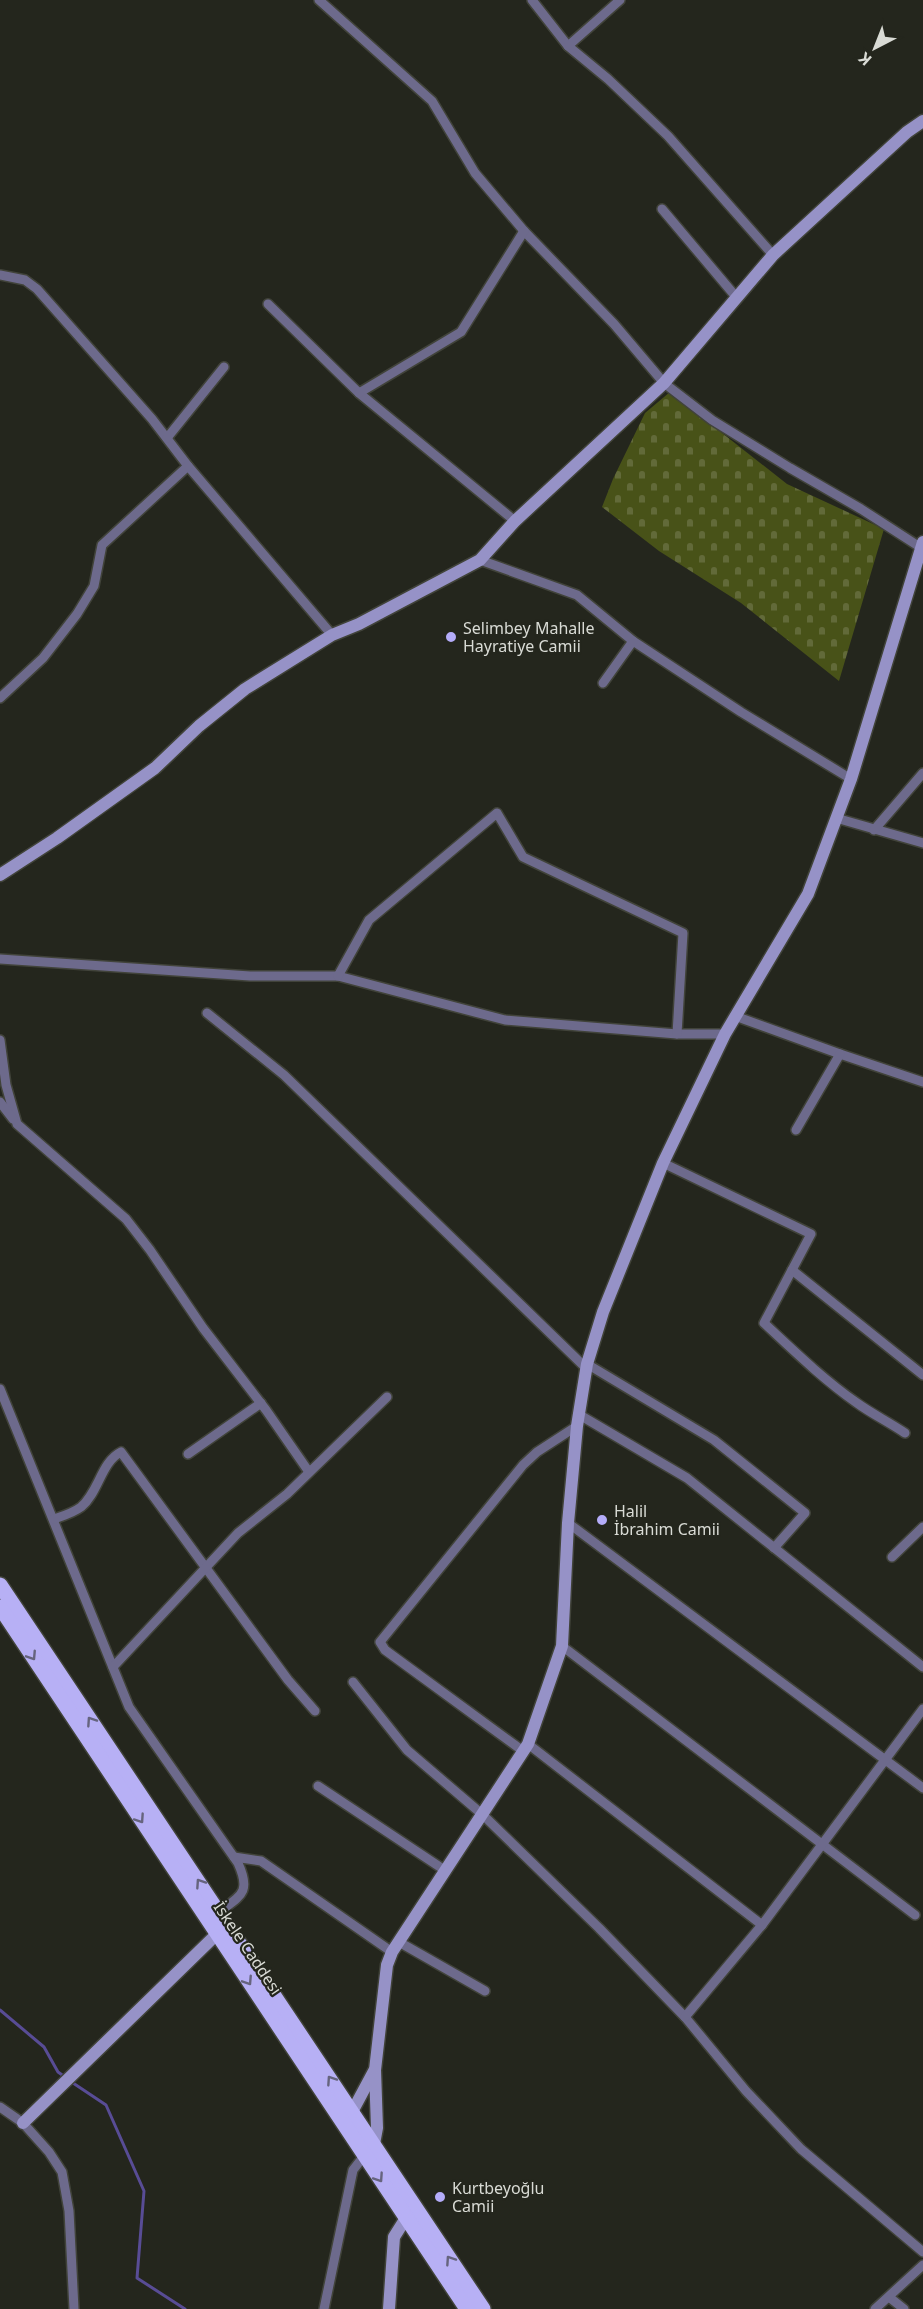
<svg xmlns="http://www.w3.org/2000/svg" width="923" height="2309" viewBox="0 0 923 2309" font-family="'Noto Sans',sans-serif">
<defs>
<pattern id="cemetery-stones" width="16" height="16" patternUnits="userSpaceOnUse" patternTransform="scale(1.5)"><rect width="16" height="16" fill="#485218"/><path d="M2 7V4a2 2 0 0 1 4 0v3zM10 15v-3a2 2 0 0 1 4 0v3z" fill="#626a39"/></pattern>
</defs>
<rect width="100%" height="100%" fill="#24261d"/>
<path fill="url(#cemetery-stones)" d="M670 392 787 484 884 529 839 681 741 603 659 551 602 507 613 479 645 413Z"/>
<g fill="none" stroke-linecap="round" stroke-linejoin="round">
<g stroke="#584c95" stroke-width="3">
<path d="M0 2010 44 2047 58 2072 65 2077"/>
<path d="M70 2081 106 2105 144 2191 137 2278 185 2309"/>
</g>
<defs>
<g id="street">
<path d="M319 0 432 101 475 173 524 231 614 324 664 383 712 420 790 468 861 509 923 549"/>
<path d="M532 0 568 46 608 79 668 136 773 255"/>
<path d="M568 46 620 0"/>
<path d="M662 209 737 298"/>
<path d="M0 275 25 280 37 289 152 419 188 466 332 635"/>
<path d="M268 304 359 393 515 521"/>
<path d="M359 393 461 332 524 231"/>
<path d="M167 438 224 367"/>
<path d="M480 560 577 595 633 641 741 712 851 779"/>
<path d="M603 683 633 641"/>
<path d="M0 698 43 658 77 614 94 586 102 545 188 466"/>
<path d="M836 818 923 843"/>
<path d="M874 830 923 773"/>
<path d="M0 959 250 976H338L505 1020 677 1034H725"/>
<path d="M338 976 369 920 497 813 523 857 683 933 677 1034"/>
<path d="M207 1013 284 1075 586 1368"/>
<path d="M735 1016 840 1054 923 1082"/>
<path d="M0 1040 6 1085 17 1124 126 1219 150 1250 203 1328 266 1410 309 1472"/>
<path d="M0 1102 13 1119"/>
<path d="M796 1130 840 1054"/>
<path d="M663 1163 811 1234 764 1323C794 1351 824 1380 857 1403 872 1414 889 1422 905 1433"/>
<path d="M792 1270 923 1375"/>
<path d="M587 1364 714 1440 805 1513 774 1548"/>
<path d="M0 1389 129 1707 238 1863C251 1892 242 1895 219 1912"/>
<path d="M578 1414 687 1478 923 1667"/>
<path d="M188 1454 261 1403"/>
<path d="M54 1519C63 1516 73 1513 81 1507 99 1492 101 1462 121 1452L288 1680 315 1711"/>
<path d="M568 1523 923 1788"/>
<path d="M892 1557 923 1527"/>
<path d="M562 1646 915 1915"/>
<path d="M113 1667 238 1533 287 1494 387 1397"/>
<path d="M353 1682 407 1750 483 1815 599 1928 685 2017 746 2091 801 2149 923 2252"/>
<path d="M528 1744 762 1925"/>
<path d="M523 1751 385 1650 380 1642 523 1465 537 1452 577 1426"/>
<path d="M318 1786 446 1871"/>
<path d="M234 1857 261 1861 392 1952"/>
<path d="M399 1942 485 1991"/>
<path d="M685 2017 762 1925 923 1709"/>
<path d="M0 2107 23 2123 49 2152 62 2172 69 2211 74 2309"/>
<path d="M889 2297 904 2309"/>
<path d="M324 2309 353 2170 364 2156"/>
<path d="M875 2309 923 2265"/>
</g>
<g id="secondary">
<path d="M0 875 57 838 155 768 199 726 245 689 332 635 359 624 480 560 515 521 664 383 773 255 907 132 923 121"/>
<path d="M352 2112 374 2071"/>
<path d="M23 2123 222 1929"/>
<path d="M374 2144 377 2128 375 2070 387 1965 392 1952 528 1744 562 1646 568 1523 577 1426 587 1364 603 1312 663 1163 725 1034 808 894 851 779 923 542"/>
<path d="M389 2309 394 2237 406 2218"/>
</g>
<g id="primary">
<path d="M0 1585 483 2309"/>
<path d="M0 1607 467 2309"/>
</g>
</defs>
<use href="#street" stroke="#41433a" stroke-width="12"/>
<use href="#secondary" stroke="#41433a" stroke-width="15"/>
<use href="#primary" stroke="#41433a" stroke-width="18"/>
<use href="#street" stroke="#6d6a8c" stroke-width="9"/>
<use href="#secondary" stroke="#9692c7" stroke-width="12"/>
<use href="#primary" stroke="#b7b0f5" stroke-width="15"/>
</g>
<defs><path id="oneway-chevron" d="M-2-3.5L2.5 0L-2 3.5" fill="none" stroke-width="1.6" stroke-linecap="round" stroke-linejoin="round" transform="scale(1.5)"/></defs>
<g stroke="#66647e">
<use href="#oneway-chevron" transform="translate(32 1656) rotate(57)"/>
<use href="#oneway-chevron" transform="translate(91 1721) rotate(-124)"/>
<use href="#oneway-chevron" transform="translate(140 1819) rotate(56)"/>
<use href="#oneway-chevron" transform="translate(200 1883) rotate(-124)"/>
<use href="#oneway-chevron" transform="translate(248 1981) rotate(57)"/>
<use href="#oneway-chevron" transform="translate(331 2080) rotate(-124)"/>
<use href="#oneway-chevron" transform="translate(379 2178) rotate(56)"/>
<use href="#oneway-chevron" transform="translate(450 2260) rotate(-124)"/>
</g>
<g fill="#b4acf9" stroke="#24261d" stroke-width="2">
<circle cx="451" cy="637" r="6"/>
<circle cx="602" cy="1520" r="6"/>
<circle cx="440" cy="2197" r="6"/>
</g>
<g text-anchor="middle" dominant-baseline="central" stroke-width="4.5" stroke-linejoin="round" paint-order="stroke">
<g font-size="16" fill="#d9dbd5" stroke="#24261d" text-anchor="start">
<text x="463" y="628">Selimbey Mahalle<tspan x="463" dy="18">Hayratiye Camii</tspan></text>
<text x="614" y="1511">Halil<tspan x="614" dy="18">İbrahim Camii</tspan></text>
<text x="452" y="2188">Kurtbeyoğlu<tspan x="452" dy="18">Camii</tspan></text>
</g>
<g font-size="16" fill="#d9dbd5" stroke="#24261d">
<text transform="translate(248 1948) rotate(56)">İskele Caddesi</text>
</g>
</g>
<g transform="translate(875 48) rotate(222)" stroke="#24261d" stroke-width="4.5" paint-order="stroke">
<path d="M0-4.5L10 22L0 15L-10 22Z" fill="#d9dbd5"/>
<text y="-9" font-size="16" font-weight="bold" text-anchor="middle" fill="#d9dbd5">K</text>
</g>
</svg>
